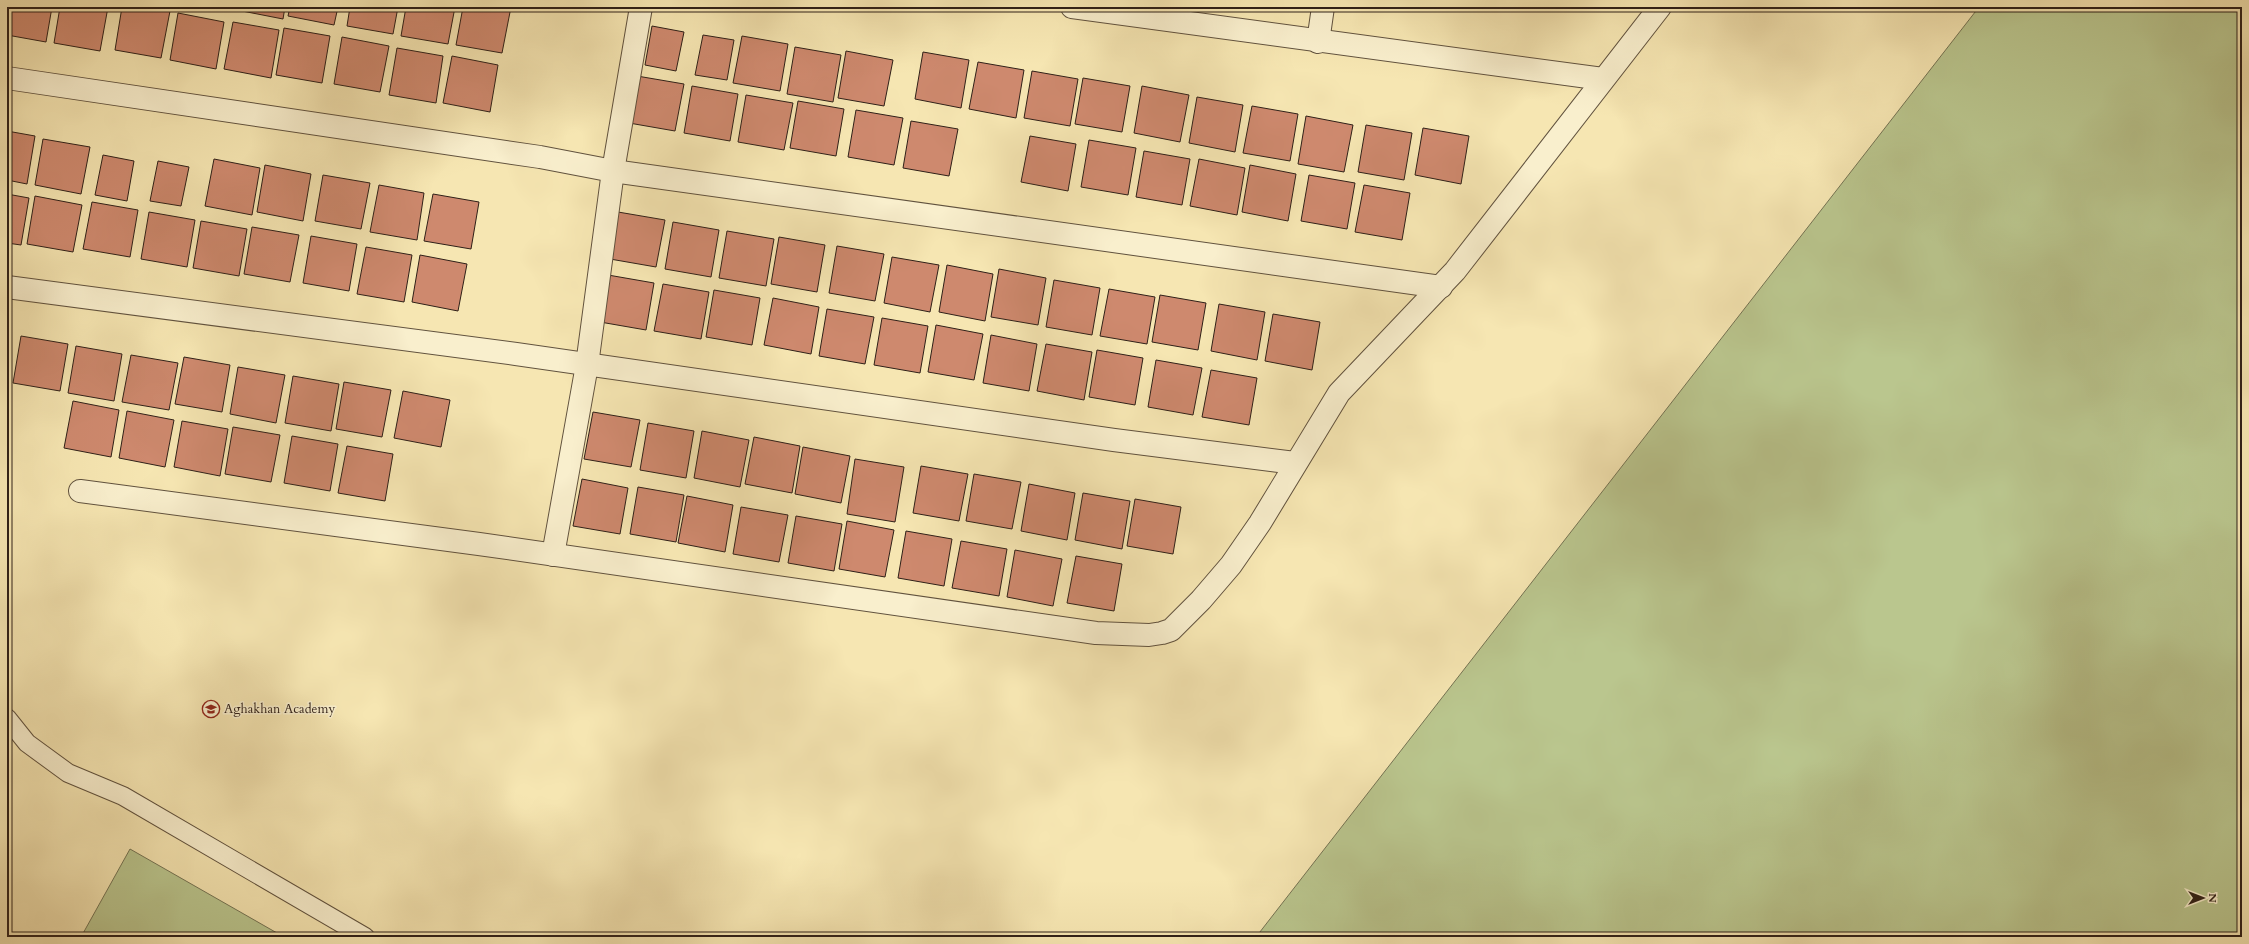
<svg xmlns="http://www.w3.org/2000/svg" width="2249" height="944" viewBox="0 0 2249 944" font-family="Cardo,serif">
<rect width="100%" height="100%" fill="#f6e6b2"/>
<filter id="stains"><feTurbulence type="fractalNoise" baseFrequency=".005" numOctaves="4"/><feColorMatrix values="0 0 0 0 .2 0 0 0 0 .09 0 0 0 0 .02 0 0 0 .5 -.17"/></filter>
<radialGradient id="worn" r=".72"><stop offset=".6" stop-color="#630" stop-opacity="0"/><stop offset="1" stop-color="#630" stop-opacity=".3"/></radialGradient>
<g fill="#bac68e" stroke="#747353">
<path d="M1979 7H2242V937H1256Z"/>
<path d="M130 849 284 937H81Z"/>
</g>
<g fill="#ce896e" stroke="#2f2018">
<path d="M7 7H52L46 42 7 35Z"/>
<path d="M60 7H108L100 51 54 43Z"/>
<path d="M122 7H147L170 11 161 58 115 50Z"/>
<path d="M238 7H285L283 19 237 10Z"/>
<path d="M290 7H338L334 25 288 16Z"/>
<path d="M350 7H398L393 34 347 26Z"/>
<path d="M406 7H455L448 44 401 36Z"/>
<path d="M463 7H511L502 53 456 45Z"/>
<path d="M178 13 224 22 216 69 170 60Z"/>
<path d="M233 22 279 30 271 78 224 69Z"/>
<path d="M652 26 684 32 676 71 645 65Z"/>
<path d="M284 28 330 36 322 83 276 75Z"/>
<path d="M703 35 734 40 727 80 695 75Z"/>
<path d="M742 36 788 44 780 91 733 83Z"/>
<path d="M342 37 389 46 380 92 334 84Z"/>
<path d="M795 47 841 55 833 102 787 94Z"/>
<path d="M397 48 443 56 436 103 389 95Z"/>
<path d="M846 51 893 60 884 106 838 98Z"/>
<path d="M923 52 969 60 961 108 915 99Z"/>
<path d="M452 56 498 65 490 112 443 103Z"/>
<path d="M978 62 1024 70 1016 118 969 109Z"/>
<path d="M1032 71 1078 79 1070 126 1024 118Z"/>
<path d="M637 76 684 84 675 131 629 123Z"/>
<path d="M1083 78 1130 86 1122 132 1075 124Z"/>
<path d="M692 86 738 94 730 141 684 133Z"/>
<path d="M1142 86 1189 95 1180 142 1134 133Z"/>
<path d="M746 95 793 103 784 150 738 142Z"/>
<path d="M1197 97 1243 105 1235 152 1189 143Z"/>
<path d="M798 101 844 109 836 156 790 148Z"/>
<path d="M1252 106 1298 114 1290 161 1243 153Z"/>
<path d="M856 110 903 118 894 165 848 157Z"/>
<path d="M1306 116 1353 125 1344 172 1298 164Z"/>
<path d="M911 121 958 129 949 176 903 168Z"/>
<path d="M1366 125 1412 133 1404 180 1358 172Z"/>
<path d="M1423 128 1469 136 1461 184 1415 175Z"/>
<path d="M7 131 35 136 27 184 7 180Z"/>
<path d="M1030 136 1076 144 1068 191 1021 182Z"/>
<path d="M43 139 90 147 81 194 35 185Z"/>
<path d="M1089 140 1136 148 1128 195 1081 187Z"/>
<path d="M1144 151 1190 159 1182 205 1136 197Z"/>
<path d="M103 155 134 161 127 201 95 195Z"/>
<path d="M214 159 260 168 252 215 205 206Z"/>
<path d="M1199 159 1245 168 1237 215 1190 206Z"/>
<path d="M158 161 189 167 181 206 150 201Z"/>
<path d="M265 165 311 174 303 221 257 212Z"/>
<path d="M1250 165 1296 174 1288 221 1242 212Z"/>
<path d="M323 175 370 183 361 229 315 221Z"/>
<path d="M1309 175 1355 183 1347 229 1301 221Z"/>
<path d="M379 185 424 193 417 240 370 232Z"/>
<path d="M1364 185 1410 193 1402 240 1355 232Z"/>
<path d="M7 194 29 198 21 245 7 243Z"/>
<path d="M433 194 479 202 471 249 424 241Z"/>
<path d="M35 196 82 205 73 252 27 244Z"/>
<path d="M92 202 138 210 130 257 83 249Z"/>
<path d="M149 212 195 220 187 267 141 259Z"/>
<path d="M618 212 665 220 656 267 610 259Z"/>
<path d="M201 221 247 229 239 276 193 268Z"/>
<path d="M673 222 719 230 711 277 665 269Z"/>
<path d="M252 227 299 235 290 282 244 274Z"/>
<path d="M727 231 774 239 766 286 719 278Z"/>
<path d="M311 236 357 244 349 291 303 283Z"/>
<path d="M779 237 825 245 817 292 771 284Z"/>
<path d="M837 246 884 254 875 301 829 293Z"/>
<path d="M366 247 412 255 404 302 357 294Z"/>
<path d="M420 255 467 264 458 311 412 302Z"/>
<path d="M892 257 939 265 930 312 884 303Z"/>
<path d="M947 265 993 274 985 321 939 312Z"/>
<path d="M999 269 1046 278 1038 325 991 317Z"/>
<path d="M608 275 654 283 646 330 600 322Z"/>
<path d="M1054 280 1100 288 1092 335 1046 327Z"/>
<path d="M663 284 709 292 701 339 654 331Z"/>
<path d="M1109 289 1155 297 1147 344 1100 336Z"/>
<path d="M714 290 760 298 752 345 706 337Z"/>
<path d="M1160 295 1206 303 1198 350 1152 342Z"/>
<path d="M773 298 819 307 811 354 764 345Z"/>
<path d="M1219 304 1265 312 1257 360 1211 351Z"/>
<path d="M827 309 874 317 865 364 819 356Z"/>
<path d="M1273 314 1320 322 1312 370 1265 361Z"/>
<path d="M882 318 928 326 920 373 874 365Z"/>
<path d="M936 325 983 334 974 380 928 372Z"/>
<path d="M991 335 1037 344 1029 391 983 383Z"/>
<path d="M21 336 68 344 60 391 13 383Z"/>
<path d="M1046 344 1092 352 1084 400 1037 391Z"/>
<path d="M76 346 122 354 114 401 68 393Z"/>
<path d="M1097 350 1143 358 1135 405 1089 397Z"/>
<path d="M131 355 178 363 169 410 122 402Z"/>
<path d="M184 357 230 365 222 412 175 404Z"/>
<path d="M1156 360 1202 368 1193 415 1148 407Z"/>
<path d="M238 367 285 375 276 423 230 414Z"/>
<path d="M1211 370 1257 378 1249 425 1202 417Z"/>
<path d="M293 376 339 384 331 431 285 423Z"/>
<path d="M344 382 391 390 382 437 336 429Z"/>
<path d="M403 391 450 400 441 447 394 438Z"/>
<path d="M73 401 119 410 111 457 64 448Z"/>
<path d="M127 411 174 420 165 467 119 458Z"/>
<path d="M593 412 640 420 631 467 584 459Z"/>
<path d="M182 421 228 429 220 476 174 467Z"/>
<path d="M648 423 694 431 686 478 640 470Z"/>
<path d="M233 427 280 435 271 482 225 474Z"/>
<path d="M702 431 749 440 740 487 694 478Z"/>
<path d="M292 436 338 444 330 491 284 483Z"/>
<path d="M754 437 800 446 792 493 745 484Z"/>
<path d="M347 446 393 454 385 501 338 493Z"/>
<path d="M803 447 850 456 841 503 795 494Z"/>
<path d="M855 459 904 467 895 522 847 514Z"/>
<path d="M921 466 968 474 959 521 913 513Z"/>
<path d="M974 474 1021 482 1012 529 966 521Z"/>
<path d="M582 479 628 488 620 534 573 526Z"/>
<path d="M1029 484 1075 493 1067 540 1021 531Z"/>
<path d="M638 487 684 495 676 542 630 534Z"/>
<path d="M1083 493 1130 501 1122 549 1075 540Z"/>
<path d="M687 496 733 505 725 552 678 543Z"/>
<path d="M1135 499 1181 507 1173 554 1127 546Z"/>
<path d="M741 507 788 515 779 562 733 554Z"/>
<path d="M796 516 842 524 834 571 788 563Z"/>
<path d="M847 521 894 530 885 577 839 569Z"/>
<path d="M906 531 952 539 944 586 898 578Z"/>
<path d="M961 541 1007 549 999 596 952 588Z"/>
<path d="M1015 550 1062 559 1053 606 1007 597Z"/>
<path d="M1076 556 1122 564 1114 611 1067 603Z"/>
</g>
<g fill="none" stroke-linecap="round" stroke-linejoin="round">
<defs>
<path id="lane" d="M7 718 27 743 68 773 123 796 365 937"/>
<g id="street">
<path d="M1072 7 1603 79"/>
<path d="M1318 42 1323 7"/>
<path d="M7 78 540 157 613 171 1441 287"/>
<path d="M7 287 516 354 1114 440 1295 463"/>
<path d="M80 491 479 544 1096 633 1149 635 1162 633 1171 630 1201 600 1231 565 1260 523 1339 393 1455 271 1660 7"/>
<path d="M553 555 587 365 613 171 641 7"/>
</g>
</defs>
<use href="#lane" stroke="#61523e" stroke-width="20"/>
<use href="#street" stroke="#61523e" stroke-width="24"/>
<use href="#lane" stroke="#f9efcd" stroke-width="18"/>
<use href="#street" stroke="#f9efcd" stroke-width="22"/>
</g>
<defs>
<symbol id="school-ring" viewBox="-11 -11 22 22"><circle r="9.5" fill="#f9efcd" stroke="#8f2418" stroke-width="1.5"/><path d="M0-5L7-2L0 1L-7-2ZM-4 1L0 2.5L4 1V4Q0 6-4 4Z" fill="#8f2418"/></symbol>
</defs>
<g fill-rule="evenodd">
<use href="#school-ring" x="201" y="699" width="20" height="20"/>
</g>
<g text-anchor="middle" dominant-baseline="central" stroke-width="3" stroke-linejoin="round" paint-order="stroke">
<g font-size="13" fill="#2f2018" stroke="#f9efcd" text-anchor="start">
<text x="224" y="709">Aghakhan Academy</text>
</g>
</g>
<rect width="2249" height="944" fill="none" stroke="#f6e6b2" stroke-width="24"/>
<rect x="8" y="8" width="2233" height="928" fill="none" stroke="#2f2018" stroke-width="2"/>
<rect x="12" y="12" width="2225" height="920" fill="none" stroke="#2f2018"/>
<g transform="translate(2203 898) rotate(90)" stroke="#f9efcd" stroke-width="3" paint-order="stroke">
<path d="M0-3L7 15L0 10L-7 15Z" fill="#2f2018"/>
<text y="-6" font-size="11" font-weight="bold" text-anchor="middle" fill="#2f2018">N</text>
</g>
<rect width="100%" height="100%" filter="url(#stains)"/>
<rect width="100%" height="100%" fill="url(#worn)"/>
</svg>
